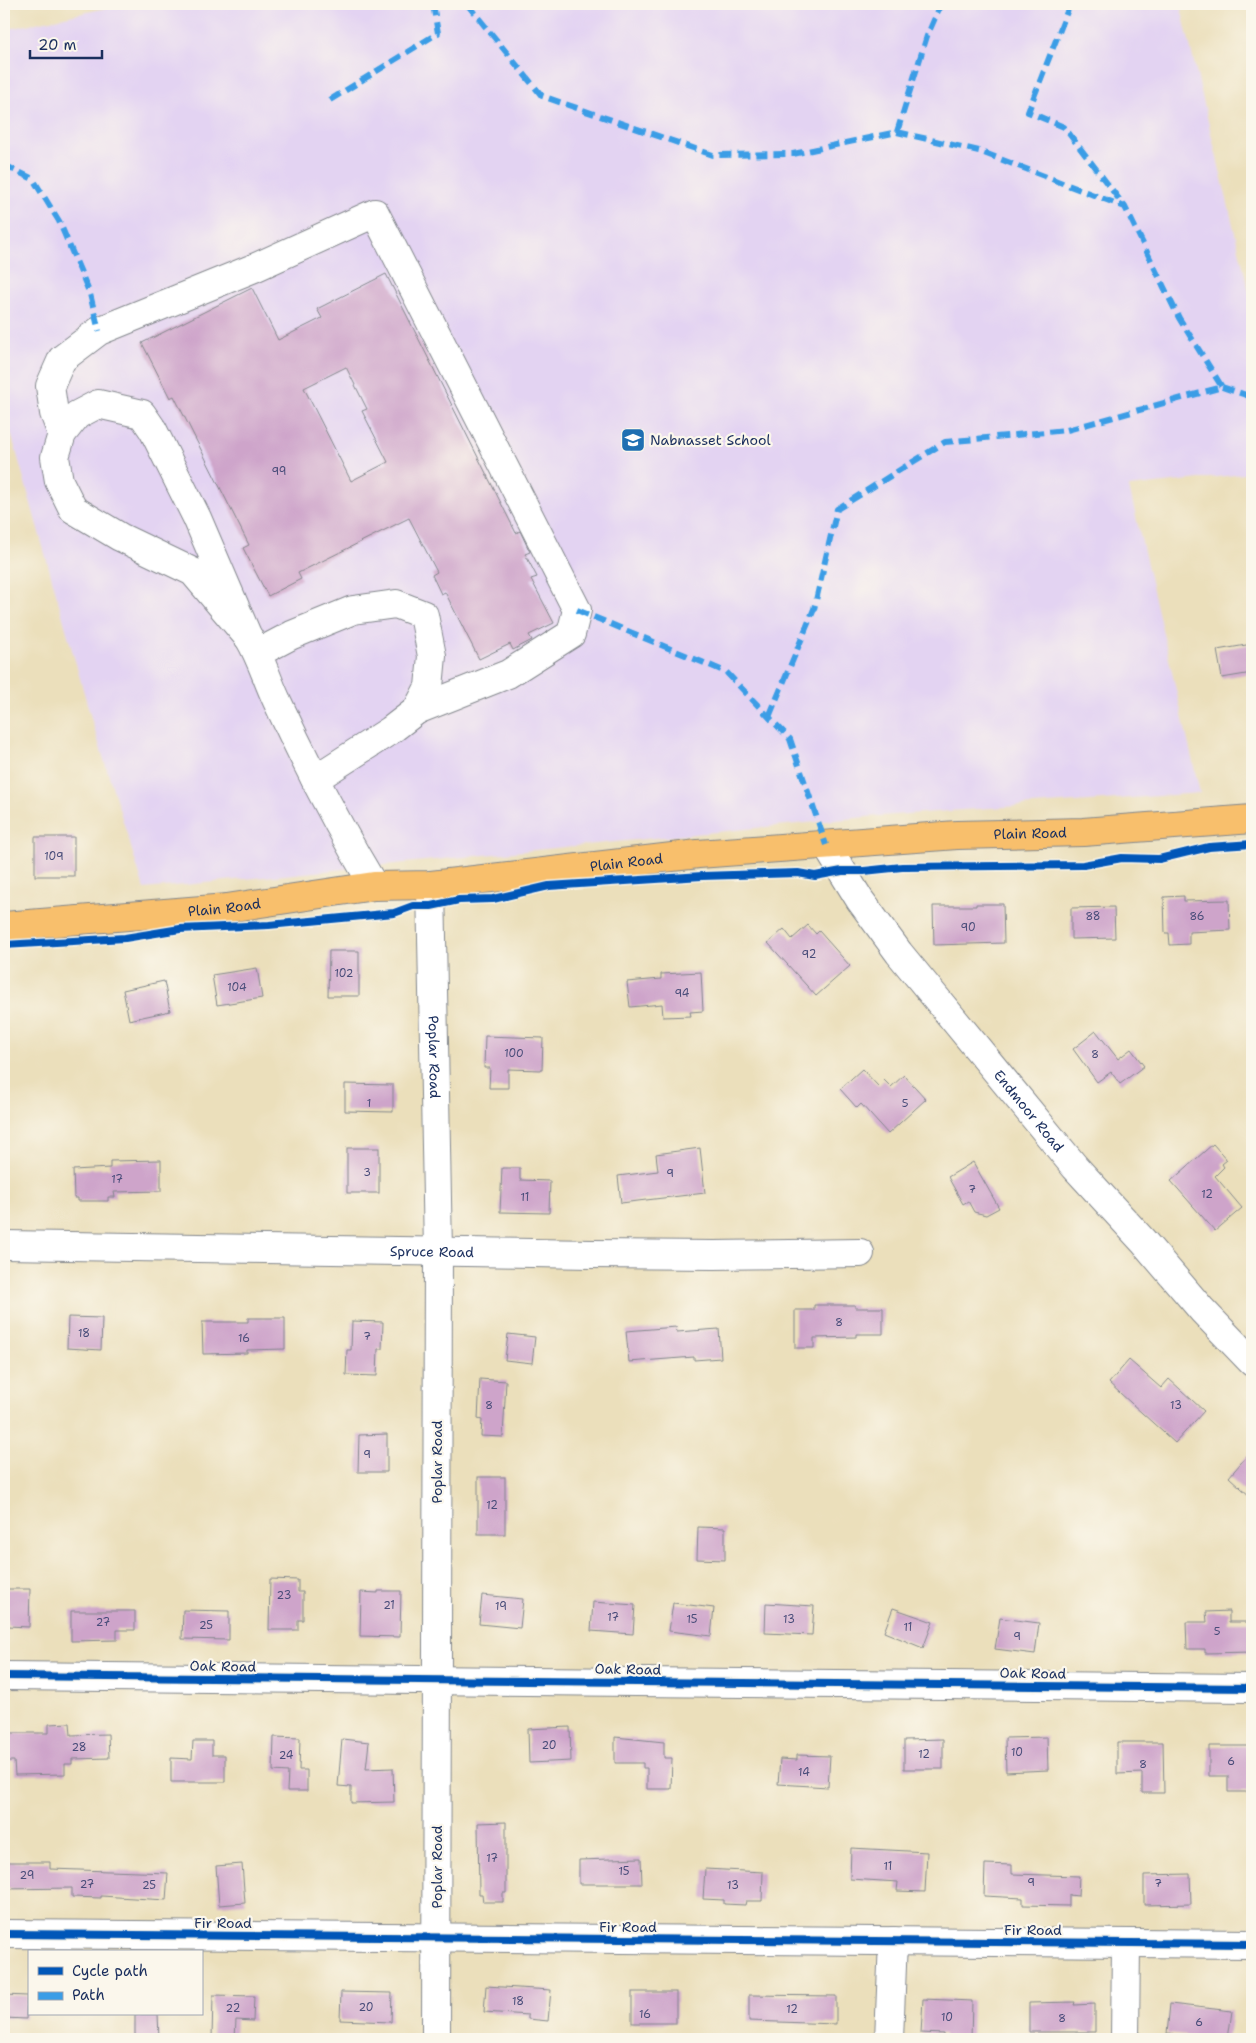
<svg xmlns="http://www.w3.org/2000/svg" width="1256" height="2043" viewBox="0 0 1256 2043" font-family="'Shantell Sans',sans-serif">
<rect width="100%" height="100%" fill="#fbf7ec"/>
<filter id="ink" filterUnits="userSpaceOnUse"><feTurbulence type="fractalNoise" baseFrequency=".02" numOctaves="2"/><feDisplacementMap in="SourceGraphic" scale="10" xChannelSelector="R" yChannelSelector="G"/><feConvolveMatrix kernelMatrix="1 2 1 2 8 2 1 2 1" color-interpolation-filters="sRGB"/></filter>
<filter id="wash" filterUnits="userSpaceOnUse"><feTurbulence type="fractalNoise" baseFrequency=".0096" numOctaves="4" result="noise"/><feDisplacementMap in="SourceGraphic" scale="20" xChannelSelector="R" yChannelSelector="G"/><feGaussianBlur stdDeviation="1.12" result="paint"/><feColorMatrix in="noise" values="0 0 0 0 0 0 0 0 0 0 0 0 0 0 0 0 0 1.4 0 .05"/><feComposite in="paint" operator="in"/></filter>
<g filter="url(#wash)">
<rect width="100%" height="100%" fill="#ebdfbb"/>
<path fill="#e3d3f2" d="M125 4H1180L1252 304V473L1129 487 1200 793 866 817 144 889 92 721 4 408V30Z"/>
<g id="blocks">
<g fill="#cea4ca" fill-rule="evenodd">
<path d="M386 274 516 533 520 531 530 552 525 554 537 577 531 579 554 623 529 635 532 640 530 641 513 650 510 644 479 659 445 592 441 594 432 575 437 572 409 518 298 573 301 579 268 596 243 548 249 545 174 396 170 398 142 343 252 288 278 340 322 318 317 309ZM346 367 367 409 362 411 388 462 351 481 304 388Z"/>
<path d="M1252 644V673L1222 678 1217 650Z"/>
<rect x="35" y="837" width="39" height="39"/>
<path d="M1184 896V901L1229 900 1230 930 1189 932V944L1170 945 1169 933H1165L1164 897Z"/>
<path d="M976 904H1003L1004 943 934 945 933 906H976Z"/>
<path d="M1114 907 1115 938 1071 939V908Z"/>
<path d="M808 925 816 934 819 931 850 966 816 996 768 943 784 929 792 939Z"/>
<path d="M329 951H359V996H328Z"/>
<path d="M257 968 262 998 217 1005 212 975Z"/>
<path d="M701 972 703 1011 690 1012 691 1016 663 1017 662 1004 630 1007 627 982 661 979V974Z"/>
<path d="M164 981 170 1011 129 1020 123 990Z"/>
<path d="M1096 1031 1118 1059 1131 1049 1144 1066 1120 1084 1111 1072 1097 1082 1073 1049Z"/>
<path d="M485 1036 543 1038 542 1070 508 1069V1088H489L490 1068H484Z"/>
<path d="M862 1069 878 1086 884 1080 891 1087 904 1075 926 1099 888 1134 861 1104 857 1108 840 1089Z"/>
<path d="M345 1084 393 1085V1112L345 1111Z"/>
<path d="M1213 1144 1227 1160 1222 1164 1224 1167 1215 1176 1242 1208 1215 1231 1171 1181Z"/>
<rect x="347" y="1148" width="32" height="45"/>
<path d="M700 1148 705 1193 621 1203 618 1176 658 1171 656 1154Z"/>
<path d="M161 1160V1191L114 1192 115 1197H108V1201H78V1198H74L73 1170 110 1168V1161Z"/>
<path d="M973 1162 999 1208 986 1215 974 1212 968 1201 963 1204 948 1177Z"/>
<path d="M502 1168H520V1180L550 1181 549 1213 500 1212Z"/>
<path d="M814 1305H855V1308H883V1334H856V1337L814 1338V1348H795V1310H814Z"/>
<path d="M68 1317 102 1318 101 1350 67 1348Z"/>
<path d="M248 1318H285V1349L247 1350V1353L203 1354 202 1322H248Z"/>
<path d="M352 1321 383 1322 382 1349H378L377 1376 346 1375 347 1350H351Z"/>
<path d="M676 1327 677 1332 719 1329 721 1358 694 1360V1357L629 1362 626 1331Z"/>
<path d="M508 1334 535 1337 532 1363 505 1360Z"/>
<path d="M1129 1360 1161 1388 1169 1379 1204 1411 1175 1443 1109 1383Z"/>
<path d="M480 1379 506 1381 503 1437 481 1436 482 1420 478 1419Z"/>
<path d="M387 1434V1472H358L359 1435Z"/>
<path d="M1252 1450V1498L1229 1477Z"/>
<rect x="478" y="1477" width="27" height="57"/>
<path d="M698 1527 725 1528V1560L697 1559Z"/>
<path d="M270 1579 298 1580V1592H303V1620H298V1630H269Z"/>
<path d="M4 1589H30L29 1627 8 1626V1620H4Z"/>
<path d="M378 1591H401L400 1637 360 1636 361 1592 378 1593Z"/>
<path d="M482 1595 523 1599 520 1628 479 1624Z"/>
<path d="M593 1602 635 1605 633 1634 591 1631Z"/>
<path d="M673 1603 714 1608 711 1636 669 1631Z"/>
<path d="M766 1603 814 1606 812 1635 765 1633Z"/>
<path d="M893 1608 933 1622 923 1648 884 1632Z"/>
<path d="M183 1610 229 1611V1640L182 1639Z"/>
<path d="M71 1611H135V1630H117V1640L71 1641Z"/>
<path d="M1229 1611V1622H1252V1652L1205 1653V1649H1187L1186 1622H1207L1206 1612Z"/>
<path d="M1000 1618 1039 1623 1035 1654 995 1649Z"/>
<path d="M70 1723 71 1735 108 1734 109 1758 72 1759V1764H65V1774L15 1775 14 1761H4V1733H49V1724Z"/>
<path d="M570 1727 571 1761 529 1763 528 1729Z"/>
<path d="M274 1737 300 1738 299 1770H307V1791H287L288 1772 273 1771Z"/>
<path d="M615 1737 664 1742V1758H672L671 1789H647V1768H643V1763H615Z"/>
<path d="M1047 1737 1048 1770 1006 1772 1005 1738Z"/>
<path d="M342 1739 369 1742 366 1769 393 1768 394 1802 351 1803V1787L338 1786Z"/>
<path d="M943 1739V1769H904V1740Z"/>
<path d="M193 1741H212V1755H225V1782H171V1758L192 1759Z"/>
<path d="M1117 1742H1163L1164 1793H1142V1773L1117 1774Z"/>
<path d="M1209 1746H1252L1251 1792H1228V1776H1209Z"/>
<path d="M797 1755 830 1756 828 1787 778 1784 780 1759 797 1760Z"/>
<path d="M506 1822V1893H503V1902H483L482 1894H479L478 1823Z"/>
<path d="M851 1848 927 1852 925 1892 897 1891 898 1882 850 1879Z"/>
<path d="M641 1858 642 1884H579V1860Z"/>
<path d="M4 1862H50V1869L168 1873 166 1900 101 1896V1898L72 1897V1888L4 1889Z"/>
<path d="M242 1864 245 1903 219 1905 216 1866Z"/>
<path d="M985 1864 1012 1865V1874L1079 1876 1078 1896 1069 1895V1906L1023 1905V1898L984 1896Z"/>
<path d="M705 1869 763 1872 762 1901H746L745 1905 724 1904V1900L703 1899Z"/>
<path d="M1190 1874 1191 1904 1144 1905V1875Z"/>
<path d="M486 1986 551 1990 548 2021 528 2019V2015L484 2012Z"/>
<path d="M341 1992 392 1993 391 2022 340 2020Z"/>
<rect x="632" y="1992" width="44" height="31"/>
<path d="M4 1995 27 1996 26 2019 4 2018Z"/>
<path d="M213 1995 254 1996 253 2021 236 2020 235 2039H212Z"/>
<path d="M749 1995 836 1996V2024L749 2021Z"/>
<path d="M923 1999 972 2001 971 2039H944V2034L921 2033Z"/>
<path d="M1075 2002 1074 2005 1095 2004V2032H1029V2003Z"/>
<path d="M1170 2004 1232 2011 1228 2039H1205V2038L1167 2034Z"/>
<path d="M135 2014H158L159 2039H135Z"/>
</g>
</g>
</g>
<g filter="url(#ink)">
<use href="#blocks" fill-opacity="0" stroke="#83878c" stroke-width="1"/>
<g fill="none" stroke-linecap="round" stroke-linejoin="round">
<defs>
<g id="minor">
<path d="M98 404 142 414 153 430 197 518 248 637 193 572 120 537 73 509 59 481 55 457 62 434 77 415Z"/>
<path d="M62 434 54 413 50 386 62 359 99 331 254 268 375 213 577 610 571 634 508 674 417 710"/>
<path d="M249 638C261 658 267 680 277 701 306 764 338 826 374 886"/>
<path d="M258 653 292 635 353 610 396 604 424 615 432 656 429 687 417 710 391 730 315 779"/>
<path id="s1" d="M826 845 860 900 899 953 1075 1167 1143 1241 1202 1310 1252 1362"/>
<path id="s2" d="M431 885 438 1251 436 2039"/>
<path id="s3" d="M4 1245 592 1254 714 1255 860 1253"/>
<path d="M4 1676 1252 1688"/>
<path d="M4 1934 1252 1944"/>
<path d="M889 2039 893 1941"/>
<path d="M1125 2039 1126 1943"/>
</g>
<g id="major">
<path id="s4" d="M4 926 227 908 374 886 431 885 698 854 957 835 1083 832 1252 819"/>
</g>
</defs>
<use href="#minor" stroke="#83878c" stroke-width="30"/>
<use href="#major" stroke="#83878c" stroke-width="30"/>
<use href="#minor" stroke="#fff" stroke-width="28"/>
<use href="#major" stroke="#f8bf6c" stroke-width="28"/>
<g stroke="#3b9de6" stroke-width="6" stroke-dasharray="12 6" stroke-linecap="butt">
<path d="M467 4 542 96 713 155 793 154 897 132 979 151 1125 207 1179 318 1222 387 1067 430 945 442 837 509 814 609 769 717"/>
<path d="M1070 4 1028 112 1064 127 1125 207"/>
<path d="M330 100 438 33 433 4"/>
<path d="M897 132 927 36 941 4"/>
<path d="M4 165 33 179 59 221 90 294 99 331"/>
<path d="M1222 387 1252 397"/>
<path d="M577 610 726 672 790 739 826 845"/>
</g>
<defs>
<g id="cycleway">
<path d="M4 945 125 938 180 929 269 925 394 913 413 906H431L459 900 493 899 549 886 702 876 798 873 815 876 842 871H864L902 867 1083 865 1122 858 1159 859 1209 847 1252 844"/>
<path d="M4 1676 1252 1688"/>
<path d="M4 1934 1252 1944"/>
</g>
</defs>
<use href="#cycleway" stroke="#fbf7ec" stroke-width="11"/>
<use href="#cycleway" stroke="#0057b8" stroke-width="8"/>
</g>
</g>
<defs>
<symbol id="school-square" viewBox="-11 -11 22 22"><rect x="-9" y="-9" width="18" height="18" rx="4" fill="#1f6fb2" stroke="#fbf7ec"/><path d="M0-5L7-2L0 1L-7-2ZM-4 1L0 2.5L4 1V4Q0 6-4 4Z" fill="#fff"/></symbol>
</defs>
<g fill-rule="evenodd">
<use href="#school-square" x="619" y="426" width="28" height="28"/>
</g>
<g text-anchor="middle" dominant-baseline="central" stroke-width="4.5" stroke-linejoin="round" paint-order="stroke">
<g font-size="11" fill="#484c79">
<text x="279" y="471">99</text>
<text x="54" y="856">109</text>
<text x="1093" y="916">88</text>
<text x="1197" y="916">86</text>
<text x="968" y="927">90</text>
<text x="809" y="954">92</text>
<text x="344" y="973">102</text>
<text x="237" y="987">104</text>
<text x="682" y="993">94</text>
<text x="514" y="1053">100</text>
<text x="1095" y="1054">8</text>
<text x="369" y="1103">1</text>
<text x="905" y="1103">5</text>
<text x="367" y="1172">3</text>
<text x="670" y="1173">9</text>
<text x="117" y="1179">17</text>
<text x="972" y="1189">7</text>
<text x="1207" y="1194">12</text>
<text x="525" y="1197">11</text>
<text x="839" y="1322">8</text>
<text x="84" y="1333">18</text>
<text x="367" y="1336">7</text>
<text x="244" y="1338">16</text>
<text x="489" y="1405">8</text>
<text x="1176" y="1405">13</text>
<text x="367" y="1454">9</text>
<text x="492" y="1505">12</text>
<text x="284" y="1595">23</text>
<text x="389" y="1605">21</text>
<text x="501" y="1606">19</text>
<text x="613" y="1617">17</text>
<text x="692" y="1619">15</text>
<text x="789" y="1619">13</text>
<text x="103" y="1622">27</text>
<text x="206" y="1625">25</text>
<text x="908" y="1627">11</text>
<text x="1217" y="1631">5</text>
<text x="1017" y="1636">9</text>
<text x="549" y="1745">20</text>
<text x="79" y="1747">28</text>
<text x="1017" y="1752">10</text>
<text x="924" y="1754">12</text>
<text x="286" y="1755">24</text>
<text x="1231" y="1761">6</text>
<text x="1143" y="1764">8</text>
<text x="804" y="1772">14</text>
<text x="492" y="1858">17</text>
<text x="888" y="1866">11</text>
<text x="624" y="1871">15</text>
<text x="27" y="1875">29</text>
<text x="1031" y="1882">9</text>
<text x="1158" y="1883">7</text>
<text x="87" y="1884">27</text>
<text x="149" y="1885">25</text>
<text x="733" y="1885">13</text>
<text x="518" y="2001">18</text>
<text x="366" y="2007">20</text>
<text x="233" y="2008">22</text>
<text x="792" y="2009">12</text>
<text x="645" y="2014">16</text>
<text x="947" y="2017">10</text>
<text x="1062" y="2018">8</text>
<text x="1199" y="2022">6</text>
</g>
<g font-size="14" fill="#1b2f5e" stroke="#fbf7ec" text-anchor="start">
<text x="650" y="440">Nabnasset School</text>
</g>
<g font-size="14" fill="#1b2f5e" stroke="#fbf7ec">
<text stroke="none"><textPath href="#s4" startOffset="1031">Plain Road</textPath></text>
<text stroke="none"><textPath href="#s4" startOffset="626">Plain Road</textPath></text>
<text stroke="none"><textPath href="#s4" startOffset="221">Plain Road</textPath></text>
<text stroke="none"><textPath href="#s2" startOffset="172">Poplar Road</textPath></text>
<text stroke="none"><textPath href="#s1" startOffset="335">Endmoor Road</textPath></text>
<text stroke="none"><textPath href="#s3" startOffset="428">Spruce Road</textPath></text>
<text transform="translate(437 1462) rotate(-90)">Poplar Road</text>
<text transform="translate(223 1666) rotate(1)">Oak Road</text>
<text transform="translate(628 1669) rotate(1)">Oak Road</text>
<text transform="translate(1033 1673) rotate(1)">Oak Road</text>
<text transform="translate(437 1867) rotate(-90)">Poplar Road</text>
<text x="223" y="1923">Fir Road</text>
<text x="628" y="1927">Fir Road</text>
<text x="1033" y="1930">Fir Road</text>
</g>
</g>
<rect width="1256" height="2043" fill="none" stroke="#fbf7ec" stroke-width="20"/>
<rect x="28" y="1950" width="175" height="65" fill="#fbf7ec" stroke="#a1a7b3"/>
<rect x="38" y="1967" width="25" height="8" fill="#0057b8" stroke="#a1a7b3"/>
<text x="72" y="1976" font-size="15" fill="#1b2f5e">Cycle path</text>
<rect x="38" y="1992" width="25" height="8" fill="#3b9de6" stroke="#a1a7b3"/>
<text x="72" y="2000" font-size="15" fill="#1b2f5e">Path</text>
<path d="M30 50v8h72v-8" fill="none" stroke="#1b2f5e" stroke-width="2.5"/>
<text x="38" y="50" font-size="15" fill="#1b2f5e" stroke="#fbf7ec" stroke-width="4" paint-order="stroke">20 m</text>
</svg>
